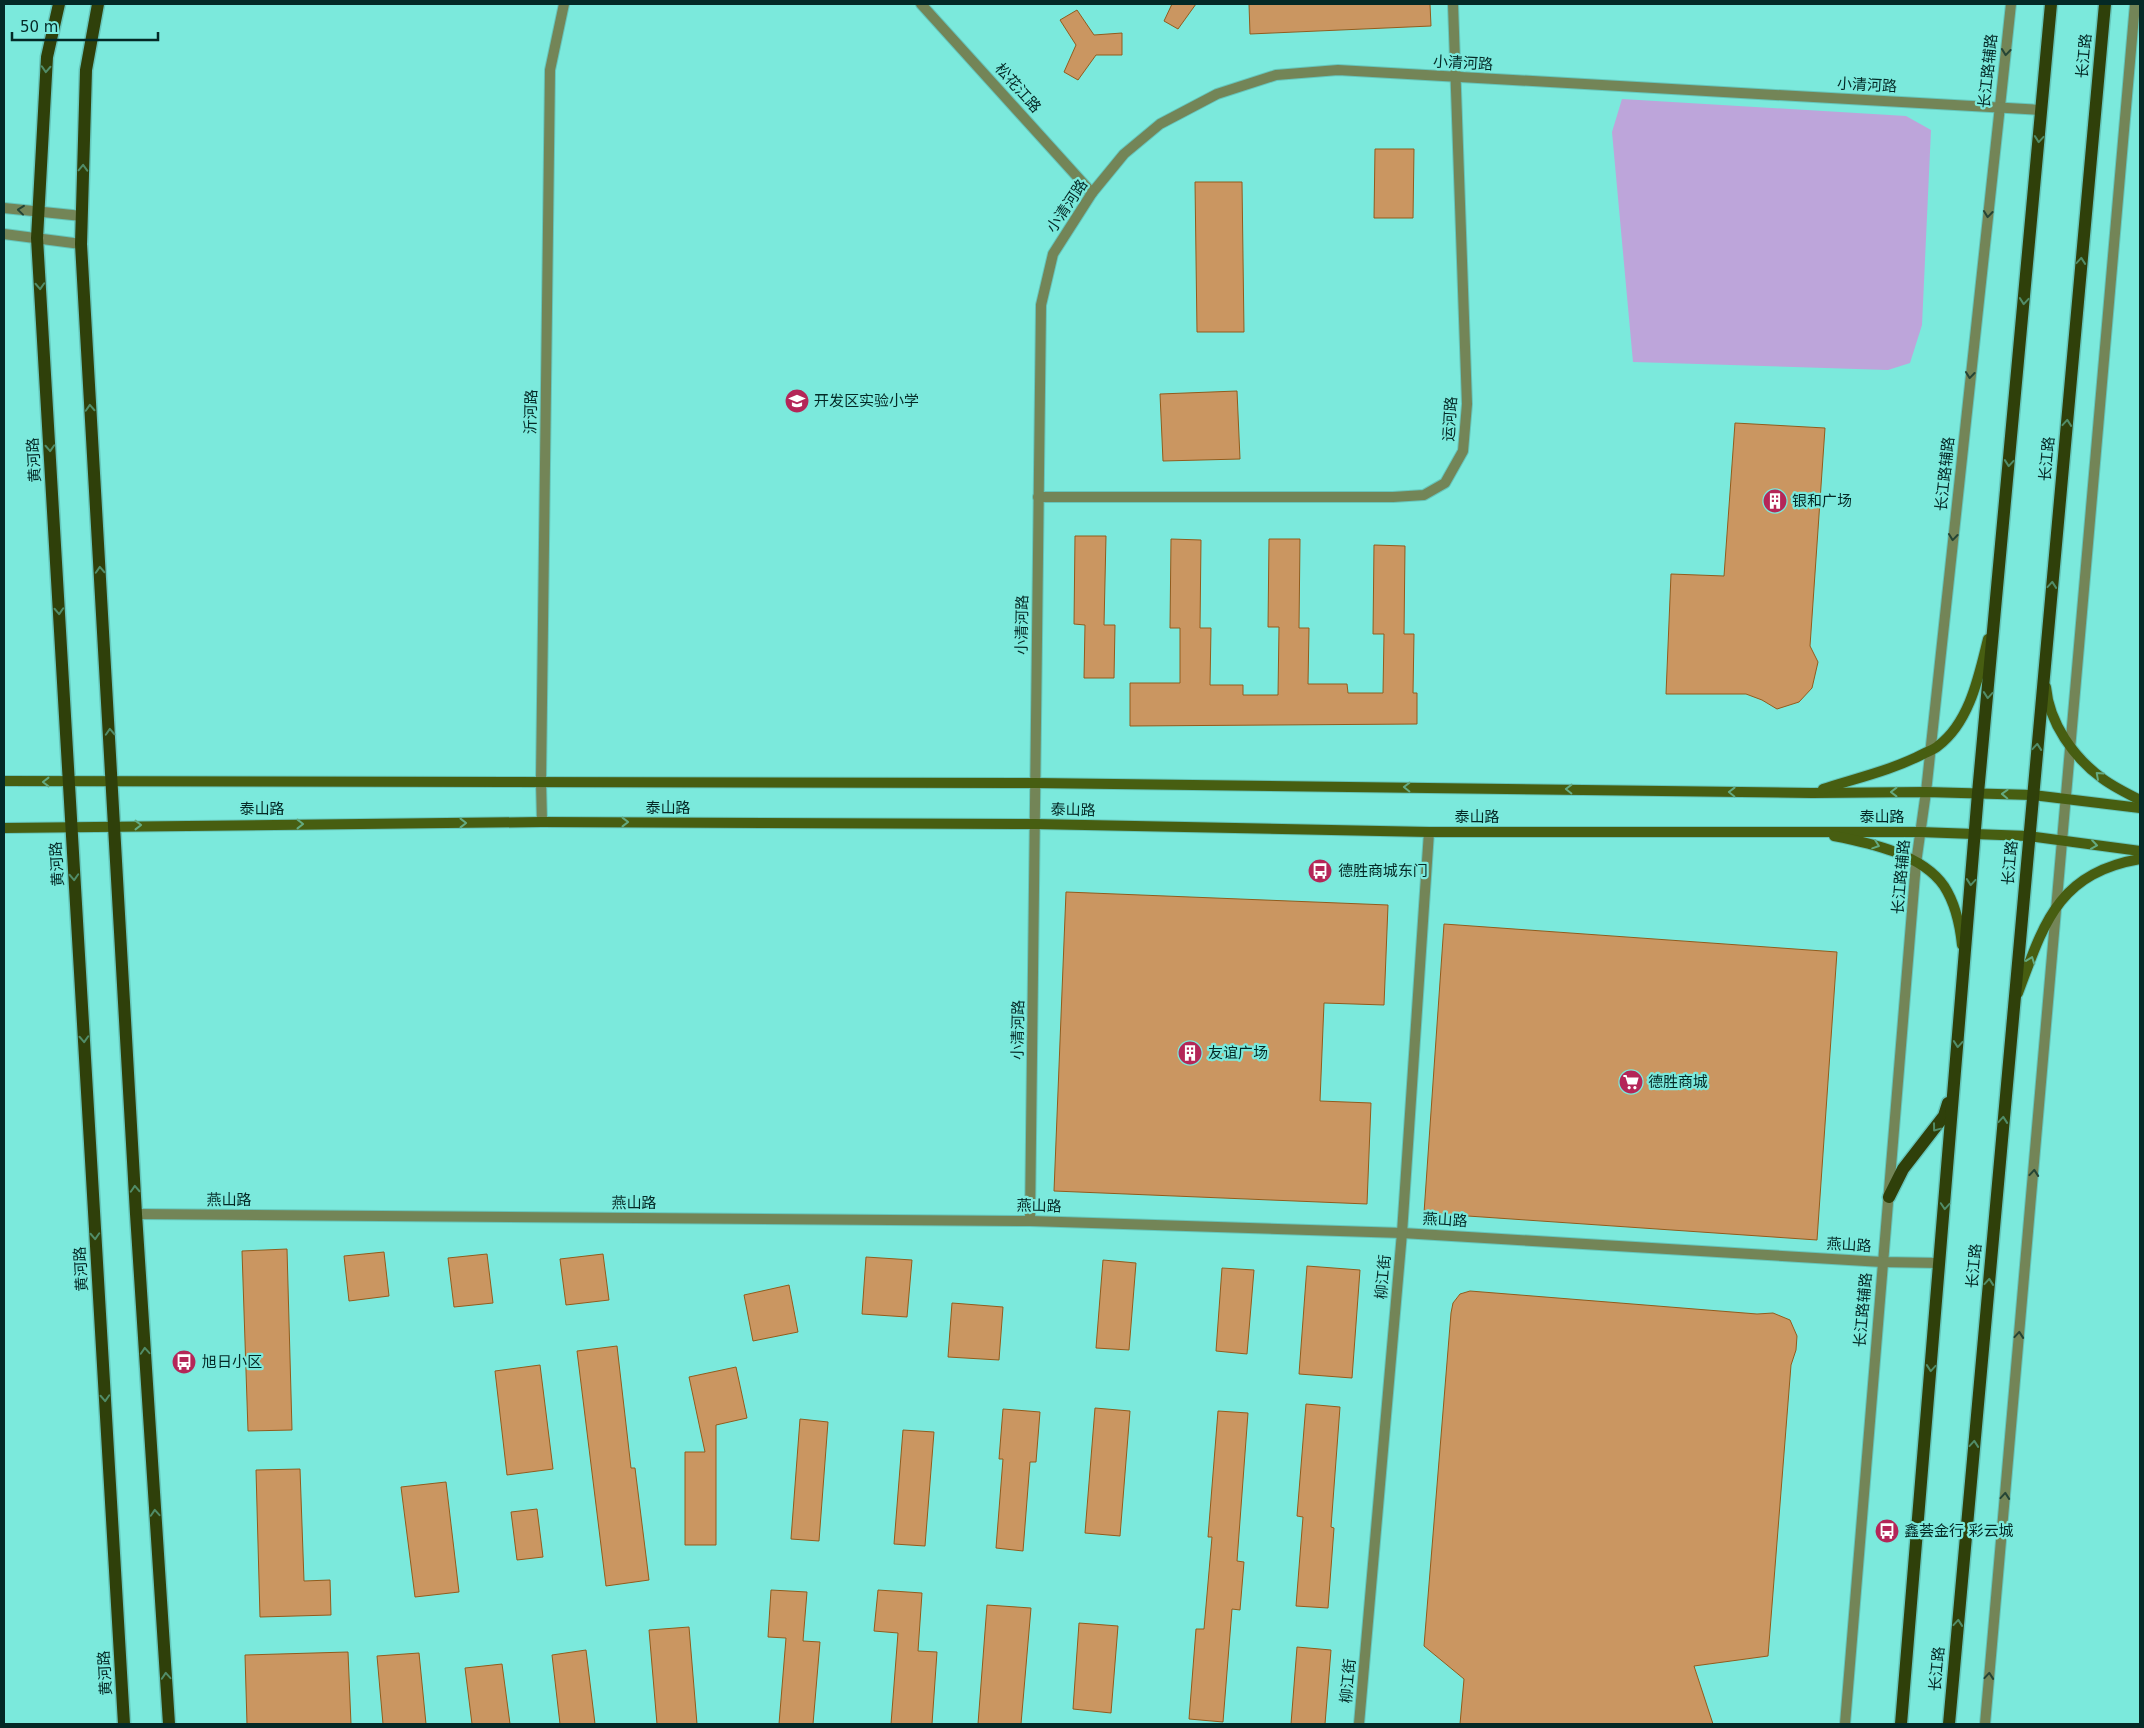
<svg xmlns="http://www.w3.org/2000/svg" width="2144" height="1728" viewBox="0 0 2144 1728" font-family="'DejaVu Sans','Noto Sans SC',sans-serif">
<rect width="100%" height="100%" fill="#7be9dc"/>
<path fill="#bda5da" d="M1622 99 1906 116 1931 130 1922 325 1910 363 1888 370 1633 362 1612 132Z"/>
<g fill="#ca9661" stroke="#925c1d">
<path d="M1172 4H1196L1178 29 1164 21Z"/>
<path d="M1249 4H1430L1431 26 1250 34Z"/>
<path d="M1077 10 1094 35 1122 33V55H1096L1078 80 1064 72 1076 45 1060 20Z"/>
<path d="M1375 149H1414L1413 218H1374Z"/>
<path d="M1195 182H1242L1244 332H1197Z"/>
<path d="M1237 391 1240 459 1163 461 1160 394Z"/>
<path d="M1735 423 1825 428 1810 646 1818 662 1812 688 1799 702 1777 709 1762 700 1746 694H1666L1671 574 1724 576Z"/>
<path d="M1075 536H1106L1104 625H1115L1114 678H1084L1085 625 1074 624Z"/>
<path d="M1171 539 1201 540 1200 628H1211L1210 685H1243V695H1278L1279 627H1268L1269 539H1300L1299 628H1309L1308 684H1347L1348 693H1383L1384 634H1373L1374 545 1405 546 1404 634H1414L1413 693H1417V724L1130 726V683H1180V628H1170Z"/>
<path d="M1066 892 1388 905 1384 1005 1324 1003 1320 1101 1371 1103 1367 1204 1054 1191Z"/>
<path d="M1444 924 1837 952 1817 1240 1424 1213Z"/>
<path d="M287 1249 292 1430 248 1431 242 1251Z"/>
<path d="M384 1252 389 1296 349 1301 344 1256Z"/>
<path d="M487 1254 493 1303 454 1307 448 1258Z"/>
<path d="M603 1254 609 1300 566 1305 560 1259Z"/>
<path d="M866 1257 912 1260 907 1317 862 1314Z"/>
<path d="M1103 1260 1136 1263 1129 1350 1096 1348Z"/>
<path d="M1307 1266 1360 1270 1352 1378 1299 1374Z"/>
<path d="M1222 1268 1254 1270 1247 1354 1216 1351Z"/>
<path d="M789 1285 798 1332 753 1341 744 1295Z"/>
<path d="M1470 1291 1757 1314 1773 1313 1790 1320 1797 1336 1796 1350 1791 1365 1768 1656 1694 1666 1713 1724H1460L1464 1679 1424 1646 1451 1313 1453 1303 1460 1294Z"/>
<path d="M952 1303 1003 1307 999 1360 948 1357Z"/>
<path d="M617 1346 631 1468H635L649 1580 606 1586 577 1351Z"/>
<path d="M540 1365 553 1469 507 1475 495 1371Z"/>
<path d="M736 1367 747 1418 716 1425V1545H685V1452H705L689 1377Z"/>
<path d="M1306 1404 1340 1407 1331 1527 1334 1528 1328 1608 1296 1606 1303 1517 1297 1516Z"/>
<path d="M1095 1408 1130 1411 1120 1536 1085 1533Z"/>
<path d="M1003 1409 1040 1412 1036 1462H1030L1023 1551 996 1548 1003 1459H999Z"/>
<path d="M1218 1411 1248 1413 1237 1561 1244 1562 1240 1610 1232 1609 1223 1722 1189 1719 1196 1629H1204L1212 1537H1208Z"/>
<path d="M800 1419 828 1422 819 1541 791 1539Z"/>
<path d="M903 1430 934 1432 925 1546 894 1544Z"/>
<path d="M300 1469 304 1581 330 1580 331 1615 260 1617 256 1470Z"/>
<path d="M446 1482 459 1592 415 1597 401 1487Z"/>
<path d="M537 1509 543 1557 517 1560 511 1512Z"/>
<path d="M771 1590 807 1592 803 1641 820 1642 813 1724H779L786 1638 768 1637Z"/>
<path d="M878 1590 922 1593 918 1651 937 1652 932 1724H891L898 1633 874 1631Z"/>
<path d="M987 1605 1031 1608 1021 1724H978Z"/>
<path d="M1079 1623 1118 1626 1111 1713 1073 1709Z"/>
<path d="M689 1627 697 1724H657L649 1630Z"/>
<path d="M1297 1647 1331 1650 1325 1724H1291Z"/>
<path d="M586 1650 595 1724H560L552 1655Z"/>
<path d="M348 1652 351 1724H247L245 1655Z"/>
<path d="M419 1653 426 1724H383L377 1656Z"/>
<path d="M502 1664 510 1724H472L465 1668Z"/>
</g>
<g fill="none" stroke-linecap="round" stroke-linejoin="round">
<defs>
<g id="service">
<path d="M1845 1724 1916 863 1926 792 2011 4"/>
<path d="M1985 1724 2135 4"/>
</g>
<g id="minor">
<path d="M1038 497H1393L1424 495 1445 483 1463 451 1467 404 1453 4"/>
<path d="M1030 1221 1041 305 1053 254 1092 193 1124 154 1160 124 1217 94 1276 75 1338 70 2041 110"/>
</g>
<g id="tertiary">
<path d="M921 4 1092 193"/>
<path d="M4 208 82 216"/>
<path d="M4 234 81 244"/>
<path d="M542 822 541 781 550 70 564 4"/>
<path d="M136 1214 1030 1221 1402 1233 1882 1262 1940 1263"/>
<path d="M1359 1724 1402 1233 1429 832"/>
</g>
<g id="secondary">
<path d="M2046 687C2049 723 2074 758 2103 779 2114 787 2128 794 2140 800"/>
<path d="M4 781 1035 783 1812 793 1926 792 2033 795 2140 808"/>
<path d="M1823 789C1857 778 1893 770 1925 753 1929 751 1935 749 1938 746 1970 722 1979 675 1988 639"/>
<path d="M4 828 542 822 1035 824 1429 832H1920L2028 836 2140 851"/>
<path d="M1834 836C1870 843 1922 854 1944 886 1955 903 1960 925 1962 945"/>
<path d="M2018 993C2044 923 2058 873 2140 859"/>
</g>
<g id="primary">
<path d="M59 4 47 57 37 238 124 1724"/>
<path d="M98 4 86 70 81 244 136 1214 169 1724"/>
<path d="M1889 1197 1903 1169 1944 1116 1948 1103"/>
<path d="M1901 1724 1978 793 2051 4"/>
<path d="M1949 1724 2105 4"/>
</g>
</defs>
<use href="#service" stroke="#66c6bb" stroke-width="12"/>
<use href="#minor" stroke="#66c6bb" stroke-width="12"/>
<use href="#tertiary" stroke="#66c6bb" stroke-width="12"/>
<use href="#secondary" stroke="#66c6bb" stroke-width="12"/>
<use href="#primary" stroke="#66c6bb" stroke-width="15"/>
<use href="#service" stroke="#738557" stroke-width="10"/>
<use href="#minor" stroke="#738557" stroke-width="10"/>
<use href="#tertiary" stroke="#738557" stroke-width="10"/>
<use href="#secondary" stroke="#475e11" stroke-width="10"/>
<use href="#primary" stroke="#2f400a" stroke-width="12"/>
</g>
<defs><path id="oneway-chevron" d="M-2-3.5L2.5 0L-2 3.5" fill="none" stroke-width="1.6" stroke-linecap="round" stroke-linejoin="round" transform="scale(1.25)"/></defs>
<g stroke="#254535">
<use href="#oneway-chevron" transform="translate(2006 52) rotate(96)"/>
<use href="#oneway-chevron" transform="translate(21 210) rotate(-174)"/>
<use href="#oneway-chevron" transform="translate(1988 214) rotate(96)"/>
<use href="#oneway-chevron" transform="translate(1970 375) rotate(96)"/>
<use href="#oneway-chevron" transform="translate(1953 537) rotate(96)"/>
<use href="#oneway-chevron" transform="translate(2034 1173) rotate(-85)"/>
<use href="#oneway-chevron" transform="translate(2019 1335) rotate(-85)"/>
<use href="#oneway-chevron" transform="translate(2005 1496) rotate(-85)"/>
<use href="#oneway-chevron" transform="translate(1989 1676) rotate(-85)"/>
</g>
<g stroke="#518c68">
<use href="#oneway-chevron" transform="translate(46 69) rotate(93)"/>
<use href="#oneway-chevron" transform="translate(2039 139) rotate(95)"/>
<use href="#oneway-chevron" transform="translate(83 168) rotate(-88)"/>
<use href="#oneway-chevron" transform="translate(2081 261) rotate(-85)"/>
<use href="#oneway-chevron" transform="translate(40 286) rotate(87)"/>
<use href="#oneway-chevron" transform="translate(2024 301) rotate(95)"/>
<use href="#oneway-chevron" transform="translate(90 408) rotate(-93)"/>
<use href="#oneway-chevron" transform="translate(2067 423) rotate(-85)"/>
<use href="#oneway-chevron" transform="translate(50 448) rotate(87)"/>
<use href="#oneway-chevron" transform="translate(2009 463) rotate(95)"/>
<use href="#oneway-chevron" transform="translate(100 570) rotate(-93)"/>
<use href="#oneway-chevron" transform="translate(2052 585) rotate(-85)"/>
<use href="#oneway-chevron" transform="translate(59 611) rotate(87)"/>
<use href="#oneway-chevron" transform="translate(1988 695) rotate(95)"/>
<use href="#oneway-chevron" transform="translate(110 732) rotate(-93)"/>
<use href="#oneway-chevron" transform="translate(2037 747) rotate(-85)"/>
<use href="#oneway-chevron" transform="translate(74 877) rotate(87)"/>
<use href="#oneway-chevron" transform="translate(1971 882) rotate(95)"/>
<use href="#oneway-chevron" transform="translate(84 1039) rotate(87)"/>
<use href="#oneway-chevron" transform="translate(1958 1044) rotate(95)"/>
<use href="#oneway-chevron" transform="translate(2003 1120) rotate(-85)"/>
<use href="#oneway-chevron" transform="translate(1936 1128) rotate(127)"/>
<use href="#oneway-chevron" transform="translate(135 1189) rotate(-93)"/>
<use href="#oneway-chevron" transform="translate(1945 1206) rotate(94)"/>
<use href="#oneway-chevron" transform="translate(95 1236) rotate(87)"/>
<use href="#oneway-chevron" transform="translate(1989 1282) rotate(-85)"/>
<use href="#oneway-chevron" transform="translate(145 1351) rotate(-94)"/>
<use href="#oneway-chevron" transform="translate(1931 1368) rotate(95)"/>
<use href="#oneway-chevron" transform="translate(105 1398) rotate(87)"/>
<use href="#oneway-chevron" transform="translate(1974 1444) rotate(-85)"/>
<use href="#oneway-chevron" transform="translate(155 1513) rotate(-94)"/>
<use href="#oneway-chevron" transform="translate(1958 1623) rotate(-85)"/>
<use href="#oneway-chevron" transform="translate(166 1676) rotate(-94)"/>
</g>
<g stroke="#64aa81">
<use href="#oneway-chevron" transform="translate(2099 775) rotate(-138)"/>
<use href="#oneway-chevron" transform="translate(46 782) rotate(-180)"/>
<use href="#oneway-chevron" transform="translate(1407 787) rotate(-179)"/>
<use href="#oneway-chevron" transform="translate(1569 789) rotate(-179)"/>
<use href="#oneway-chevron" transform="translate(1732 792) rotate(-179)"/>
<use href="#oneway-chevron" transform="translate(1894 792) rotate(180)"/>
<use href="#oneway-chevron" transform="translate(2005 794) rotate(-178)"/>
<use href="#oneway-chevron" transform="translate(625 822)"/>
<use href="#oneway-chevron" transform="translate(463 823)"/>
<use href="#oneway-chevron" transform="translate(300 824)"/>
<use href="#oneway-chevron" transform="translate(138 825)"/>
<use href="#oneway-chevron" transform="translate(1876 845) rotate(19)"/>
<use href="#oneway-chevron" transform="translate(2094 845) rotate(8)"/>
<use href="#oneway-chevron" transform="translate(2031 960) rotate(-70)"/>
</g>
<defs>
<symbol id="school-disc" viewBox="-11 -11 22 22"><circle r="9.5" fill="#b42658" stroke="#7be9dc"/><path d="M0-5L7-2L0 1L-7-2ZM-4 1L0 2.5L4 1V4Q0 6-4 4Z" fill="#fff"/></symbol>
<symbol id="building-disc" viewBox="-11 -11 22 22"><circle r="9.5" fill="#b42658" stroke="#7be9dc"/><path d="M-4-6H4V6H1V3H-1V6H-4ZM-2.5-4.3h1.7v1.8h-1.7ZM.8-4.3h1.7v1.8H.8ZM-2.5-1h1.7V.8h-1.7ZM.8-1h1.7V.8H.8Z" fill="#fff"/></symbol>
<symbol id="bus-disc" viewBox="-11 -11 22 22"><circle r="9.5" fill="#b42658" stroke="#7be9dc"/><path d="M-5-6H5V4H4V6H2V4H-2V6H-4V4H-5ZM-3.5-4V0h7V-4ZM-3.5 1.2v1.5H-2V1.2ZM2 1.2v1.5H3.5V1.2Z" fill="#fff"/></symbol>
<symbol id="supermarket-disc" viewBox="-11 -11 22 22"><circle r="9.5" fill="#b42658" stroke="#7be9dc"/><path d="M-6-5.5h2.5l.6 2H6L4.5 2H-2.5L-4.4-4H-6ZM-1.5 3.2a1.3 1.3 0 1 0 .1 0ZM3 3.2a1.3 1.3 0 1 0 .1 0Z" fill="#fff"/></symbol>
</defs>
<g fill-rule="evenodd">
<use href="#school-disc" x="783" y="387" width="28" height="28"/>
<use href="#building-disc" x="1761" y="487" width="28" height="28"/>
<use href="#bus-disc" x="1306" y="857" width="28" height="28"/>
<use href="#building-disc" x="1176" y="1039" width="28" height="28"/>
<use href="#supermarket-disc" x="1617" y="1068" width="28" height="28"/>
<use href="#bus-disc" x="170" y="1348" width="28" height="28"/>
<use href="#bus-disc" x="1873" y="1517" width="28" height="28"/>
</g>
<g text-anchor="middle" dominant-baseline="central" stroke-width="4.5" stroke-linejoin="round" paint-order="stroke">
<g font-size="15" fill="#042926" stroke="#7be9dc">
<text transform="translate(2084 56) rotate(-85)">长江路</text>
<text transform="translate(1463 63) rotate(3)">小清河路</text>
<text transform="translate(1988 71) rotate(-84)">长江路辅路</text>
<text transform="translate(1867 85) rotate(3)">小清河路</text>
<text transform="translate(1018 88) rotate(48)">松花江路</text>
<text transform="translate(1067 206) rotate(-56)">小清河路</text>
<text transform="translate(531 412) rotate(-89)">沂河路</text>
<text transform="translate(1450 419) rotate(-86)">运河路</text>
<text transform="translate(2047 459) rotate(-85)">长江路</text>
<text transform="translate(34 460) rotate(-93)">黄河路</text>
<text transform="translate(1945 474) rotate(-84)">长江路辅路</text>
<text transform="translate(1022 625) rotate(-89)">小清河路</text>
<text x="668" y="808">泰山路</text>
<text x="262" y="809">泰山路</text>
<text transform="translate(1073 810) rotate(1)">泰山路</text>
<text x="1477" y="817">泰山路</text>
<text x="1882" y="817">泰山路</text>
<text transform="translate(2010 863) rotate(-85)">长江路</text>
<text transform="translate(57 864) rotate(-93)">黄河路</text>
<text transform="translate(1901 877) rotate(-85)">长江路辅路</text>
<text transform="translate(1018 1030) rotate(-89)">小清河路</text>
<text x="229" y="1200">燕山路</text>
<text x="634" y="1203">燕山路</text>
<text transform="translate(1039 1206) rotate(1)">燕山路</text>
<text transform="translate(1445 1220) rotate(3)">燕山路</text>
<text transform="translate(1849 1245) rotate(3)">燕山路</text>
<text transform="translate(1974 1266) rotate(-85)">长江路</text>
<text transform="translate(81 1269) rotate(-93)">黄河路</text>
<text transform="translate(1383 1277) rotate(-85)">柳江街</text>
<text transform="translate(1863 1310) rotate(-85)">长江路辅路</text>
<text transform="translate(1937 1669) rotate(-85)">长江路</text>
<text transform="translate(105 1673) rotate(-93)">黄河路</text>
<text transform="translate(1348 1681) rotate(-85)">柳江街</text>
</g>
<g font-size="15" fill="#042926" stroke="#7be9dc" text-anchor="start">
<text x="814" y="401">开发区实验小学</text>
<text x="1792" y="501">银和广场</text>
<text x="1338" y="871">德胜商城东门</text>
<text x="1208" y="1053">友谊广场</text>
<text x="1648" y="1082">德胜商城</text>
<text x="202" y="1362">旭日小区</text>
<text x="1904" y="1531">鑫荟金行 彩云城</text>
</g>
</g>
<rect width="2144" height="1728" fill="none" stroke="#042926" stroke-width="10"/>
<path d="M12 32v8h146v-8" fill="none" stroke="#042926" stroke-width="2.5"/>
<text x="20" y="32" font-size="15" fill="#042926" stroke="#7be9dc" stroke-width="4" paint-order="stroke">50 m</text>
</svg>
